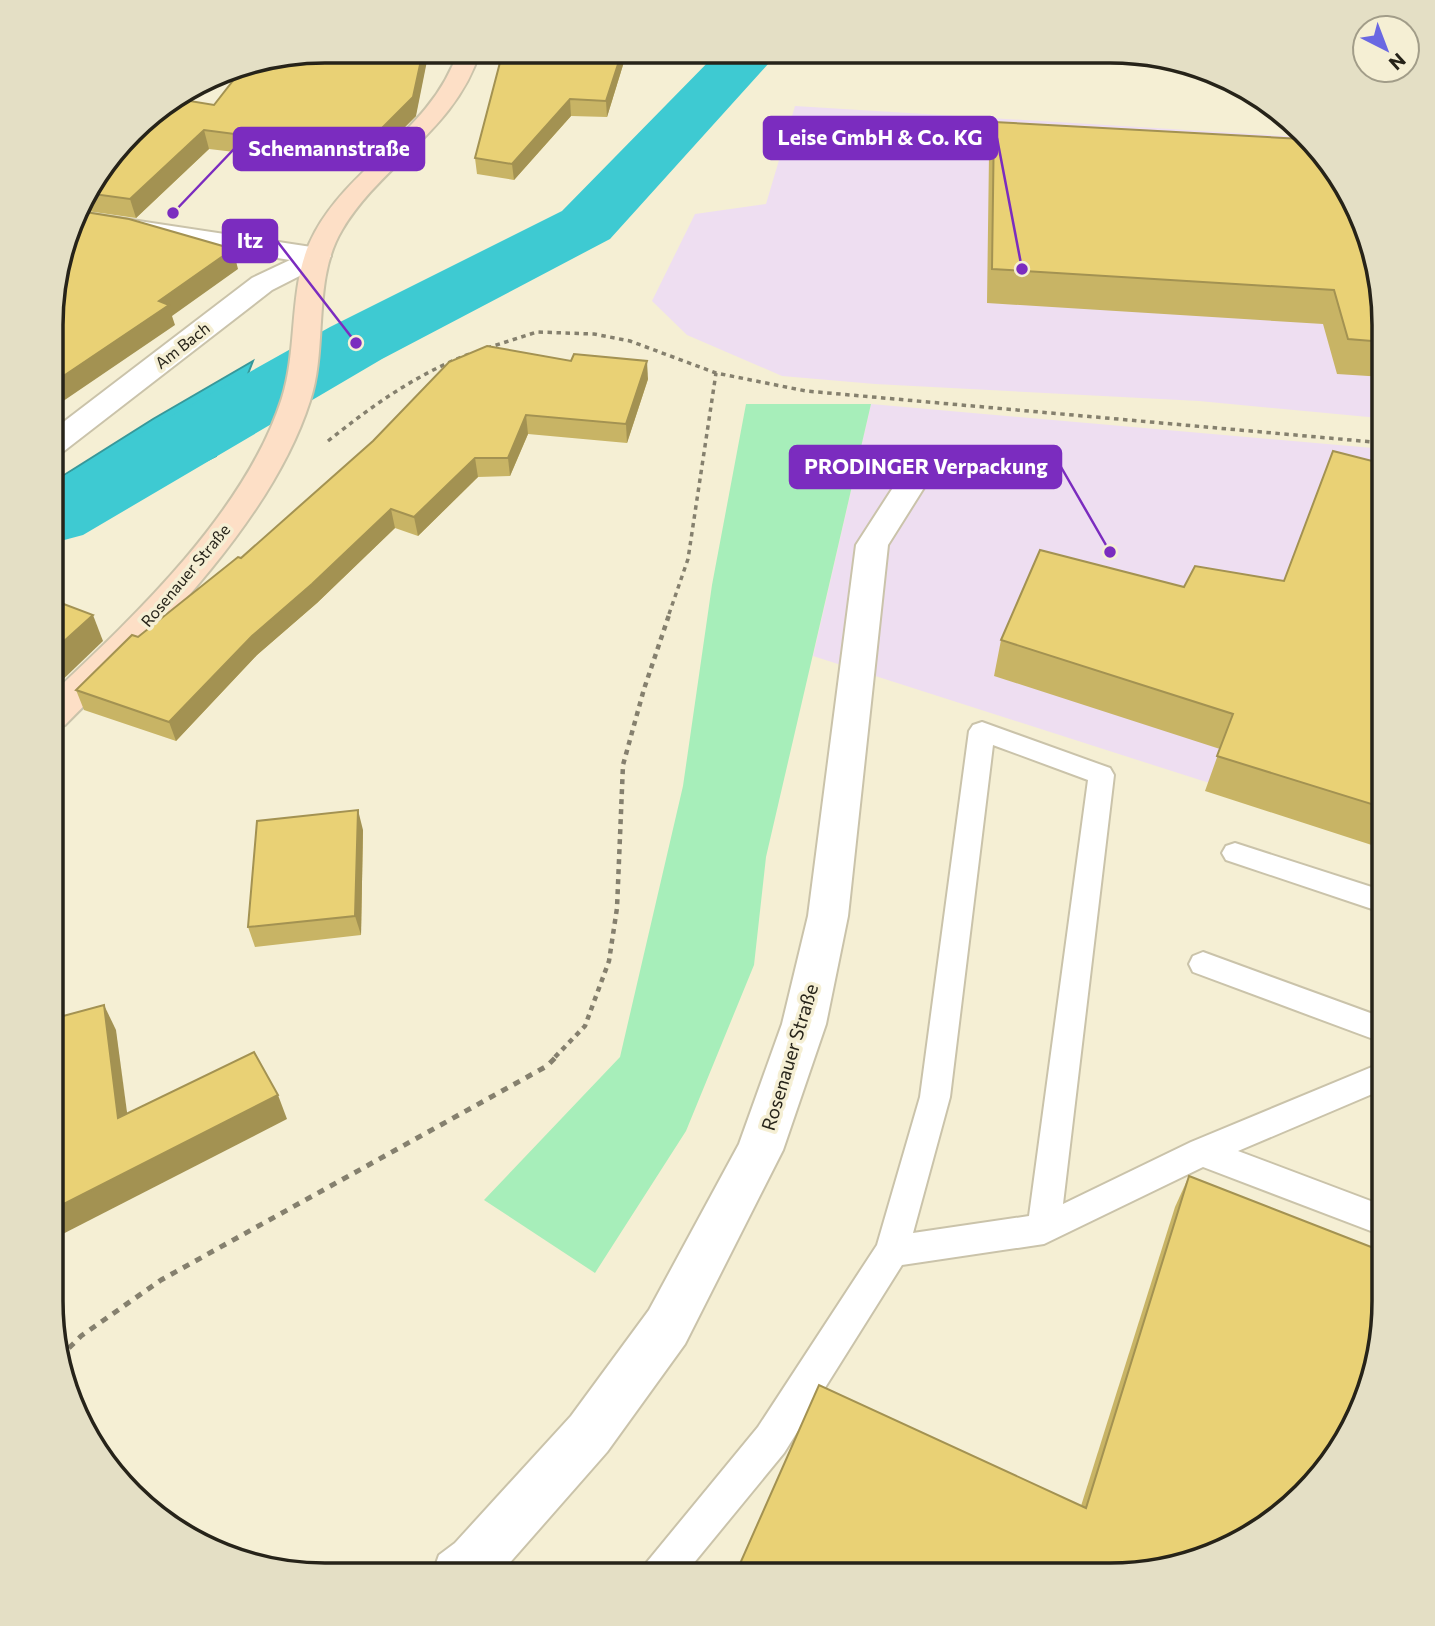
<svg xmlns="http://www.w3.org/2000/svg" width="1435" height="1626" viewBox="0 0 1435 1626" font-family="Commissioner,sans-serif">
<rect width="100%" height="100%" fill="#f5efd4"/>
<g fill="#eedef1">
<path d="M795 106 1300 137 1338 173 1384 307V416L1379 418 1199 401 875 384 782 376 687 335 652 301 695 214 766 204Z"/>
<path d="M871 404 1384 449V839L813 656Z"/>
</g>
<path fill="#a7eeba" d="M746 404H871L766 857 754 965 686 1131 595 1273 484 1200 620 1057 683 786 712 585Z"/>
<path fill="#3ecad2" stroke="#37989a" stroke-width="2" d="M253 361 216 456 110 507 53 539V482L153 419Z"/>
<g fill="none" stroke-linecap="round" stroke-linejoin="round">
<path fill="#3ecad2" fill-rule="evenodd" d="M718 52H779L610 239 382 359 83 535 53 543V482L330 327 562 211Z"/>
<defs>
<g id="lane">
<path d="M982 722 1110 768 1114 775 1063 1204 1191 1142 1384 1062V1089L1238 1151 1384 1206V1236L1203 1167 1044 1244 902 1265 784 1453 684 1575H641L647 1562 758 1427 877 1245 920 1097 969 731 973 725ZM993 745 1088 780 1029 1216 913 1233 950 1097Z"/>
<path d="M1235 843 1384 891V913L1226 860 1222 853 1226 846Z"/>
<path d="M1203 952 1384 1018V1043L1193 972 1189 964 1193 956Z"/>
</g>
<g id="street">
<path d="M79 212 318 248 327 250 331 256 327 262 272 290 64 451 53 454V430L252 278 290 260 74 226Z"/>
<path d="M927 450 938 452 942 459 888 545 848 916 826 1024 783 1150 685 1344 607 1452 499 1575H432L439 1555 455 1543 571 1416 649 1310 739 1144 782 1024 808 916 856 545 916 452Z"/>
</g>
<path id="secondary" d="M458 51H480C456 130 382 163 342 230 312 280 328 347 310 401 272 521 152 638 65 725L52 729V694C136 615 246 511 282 398 299 345 287 282 315 232 353 163 433 129 458 51Z"/>
</defs>
<use href="#lane" stroke="#cac3aa" stroke-width="4"/>
<use href="#street" stroke="#cac3aa" stroke-width="4"/>
<use href="#secondary" stroke="#cac3aa" stroke-width="4"/>
<g stroke="#85806e" stroke-width="3.5" stroke-dasharray="4.5 4.5" stroke-linecap="butt">
<path d="M487 348 537 332 594 334 630 341 716 373 806 391 1384 443"/>
<path d="M328 441C373 405 418 373 472 353"/>
<path d="M669 614 688 559 716 373"/>
</g>
<path stroke="#85806e" stroke-width="4.5" stroke-dasharray="5 5" stroke-linecap="butt" d="M555 1057 585 1026 609 961 617 908 623 765 644 689 670 612"/>
<path stroke="#85806e" stroke-width="5" stroke-dasharray="7 7" stroke-linecap="butt" d="M59 1358 81 1336 161 1280 547 1066 557 1056"/>
<use href="#lane" fill="#fff" fill-rule="evenodd"/>
<use href="#street" fill="#fff" fill-rule="evenodd"/>
<use href="#secondary" fill="#fddfc6" fill-rule="evenodd"/>
</g>
<g fill="#c8b465">
<path d="M503 51 627 52 607 117 571 116 514 180 477 174 475 158Z"/>
<path d="M214 105 416 116 373 159 295 148 285 158 209 149 136 218 80 210 87 188Z"/>
<path d="M994 122 1384 307V377L1337 374 1323 324 987 303 989 155Z"/>
<path d="M648 379 627 443 528 434 510 476 478 477 418 536 395 528 317 603 257 655 176 741 84 710 76 690 138 637 241 558 373 441Z"/>
<path d="M1384 464V849L1205 791 1220 749 994 676 1001 640 1184 587 1284 581Z"/>
<path d="M363 830 361 935 255 947 248 927Z"/>
<path d="M1189 1176 1198 1561 1081 1506 1175 1207Z"/>
</g>
<g fill="#a39252">
<path d="M423 51H429L416 116 373 159 369 141Z"/>
<path d="M622 52H627L607 117 606 101Z"/>
<path d="M570 99 571 116 514 180 512 164Z"/>
<path d="M291 129 295 148 285 158 281 140Z"/>
<path d="M204 130 209 149 136 218 130 199Z"/>
<path d="M233 249 238 269 172 316 175 325 53 408V383L159 301Z"/>
<path d="M647 361 648 379 627 443 626 424Z"/>
<path d="M526 415 528 434 510 476 508 458Z"/>
<path d="M475 458 478 477 418 536 414 517Z"/>
<path d="M391 509 395 528 317 603 257 655 176 741 169 722 252 636Z"/>
<path d="M93 615 103 641 52 690V652Z"/>
<path d="M358 810 363 830 361 935 355 916Z"/>
<path d="M104 1005 116 1030 131 1142 118 1118Z"/>
<path d="M278 1095 287 1119 51 1240 52 1210Z"/>
</g>
<g fill="#e9d175" stroke="#a39252" stroke-width="2">
<path d="M325 51H423L413 97 369 141 291 129 281 140 204 130 130 199 86 193 87 188 144 118 178 99 214 105 246 64Z"/>
<path d="M503 51 622 52 606 101 570 99 512 164 475 158Z"/>
<path d="M994 122 1302 139 1338 173 1370 237 1384 307V342L1348 339 1334 290 992 269Z"/>
<path d="M79 211 129 219 233 249 159 301 169 305 53 383V289Z"/>
<path d="M487 346 571 361 574 354 647 361 626 424 526 415 508 458H475L414 517 391 509 312 584 252 636 169 722 76 690 132 635 138 637 238 557 241 558 373 441 449 362Z"/>
<path d="M1333 451 1384 464V808L1217 756 1233 714 1001 640 1040 550 1184 587 1195 566 1284 581Z"/>
<path d="M53 600 93 615 52 652Z"/>
<path d="M358 810 355 916 248 927 257 821Z"/>
<path d="M104 1005 118 1118 254 1052 278 1095 52 1210V1019Z"/>
<path d="M1189 1176 1384 1252V1319L1348 1438 1262 1529 1198 1561 1128 1575H735L819 1385 1086 1508Z"/>
</g>
<g text-anchor="middle" dominant-baseline="central" stroke-width="7" stroke-linejoin="round" paint-order="stroke">
<g font-size="16" fill="#262319" stroke="#f5efd4">
<text transform="translate(182 345) rotate(-38)">Am Bach</text>
<text transform="translate(185 575) rotate(-50)">Rosenauer Straße</text>
</g>
<g font-size="19" fill="#262319" stroke="#f5efd4">
<text transform="translate(789 1057) rotate(-73)">Rosenauer Straße</text>
</g>
</g>
<path d="M0 0H1435V1626H0ZM325 63H1110A262 262 0 0 1 1372 325V1301A262 262 0 0 1 1110 1563H325A262 262 0 0 1 63 1301V325A262 262 0 0 1 325 63Z" fill="#e4dfc5" fill-rule="evenodd"/>
<path fill="none" stroke="#262319" stroke-width="3.5" d="M325 63H1110A262 262 0 0 1 1372 325V1301A262 262 0 0 1 1110 1563H325A262 262 0 0 1 63 1301V325A262 262 0 0 1 325 63Z"/>
<path fill="none" stroke="#7b2cbf" stroke-width="2.5" d="M1022 269L997 138M173 213L234 149M356 343L277 241M1110 552L1061 467"/>
<g fill="#7b2cbf" stroke="#f5efd4" stroke-width="2.5">
<circle cx="1022" cy="269" r="7"/>
<circle cx="173" cy="213" r="7"/>
<circle cx="356" cy="343" r="7"/>
<circle cx="1110" cy="552" r="7"/>
</g>
<g fill="#7b2cbf" stroke="#7b2cbf" stroke-width="2.5">
<rect x="764" y="117" width="233" height="42" rx="7"/>
<rect x="234" y="128" width="190" height="42" rx="7"/>
<rect x="223" y="220" width="54" height="42" rx="7"/>
<rect x="790" y="446" width="271" height="42" rx="7"/>
</g>
<g font-size="21" text-anchor="middle" font-weight="bold" fill="#fff">
<text x="880" y="145">Leise GmbH &amp; Co. KG</text>
<text x="329" y="156">Schemannstraße</text>
<text x="250" y="248">Itz</text>
<text x="926" y="474">PRODINGER Verpackung</text>
</g>
<g transform="translate(1386 49) rotate(138)"><circle r="33" fill="#f5efd4" stroke="#a29d89" stroke-width="2"/>
<path d="M0-5L12 26L0 18L-12 26Z" fill="#6a68e2"/>
<text y="-10" font-size="19" font-weight="bold" text-anchor="middle" fill="#262319">N</text>
</g>
</svg>
